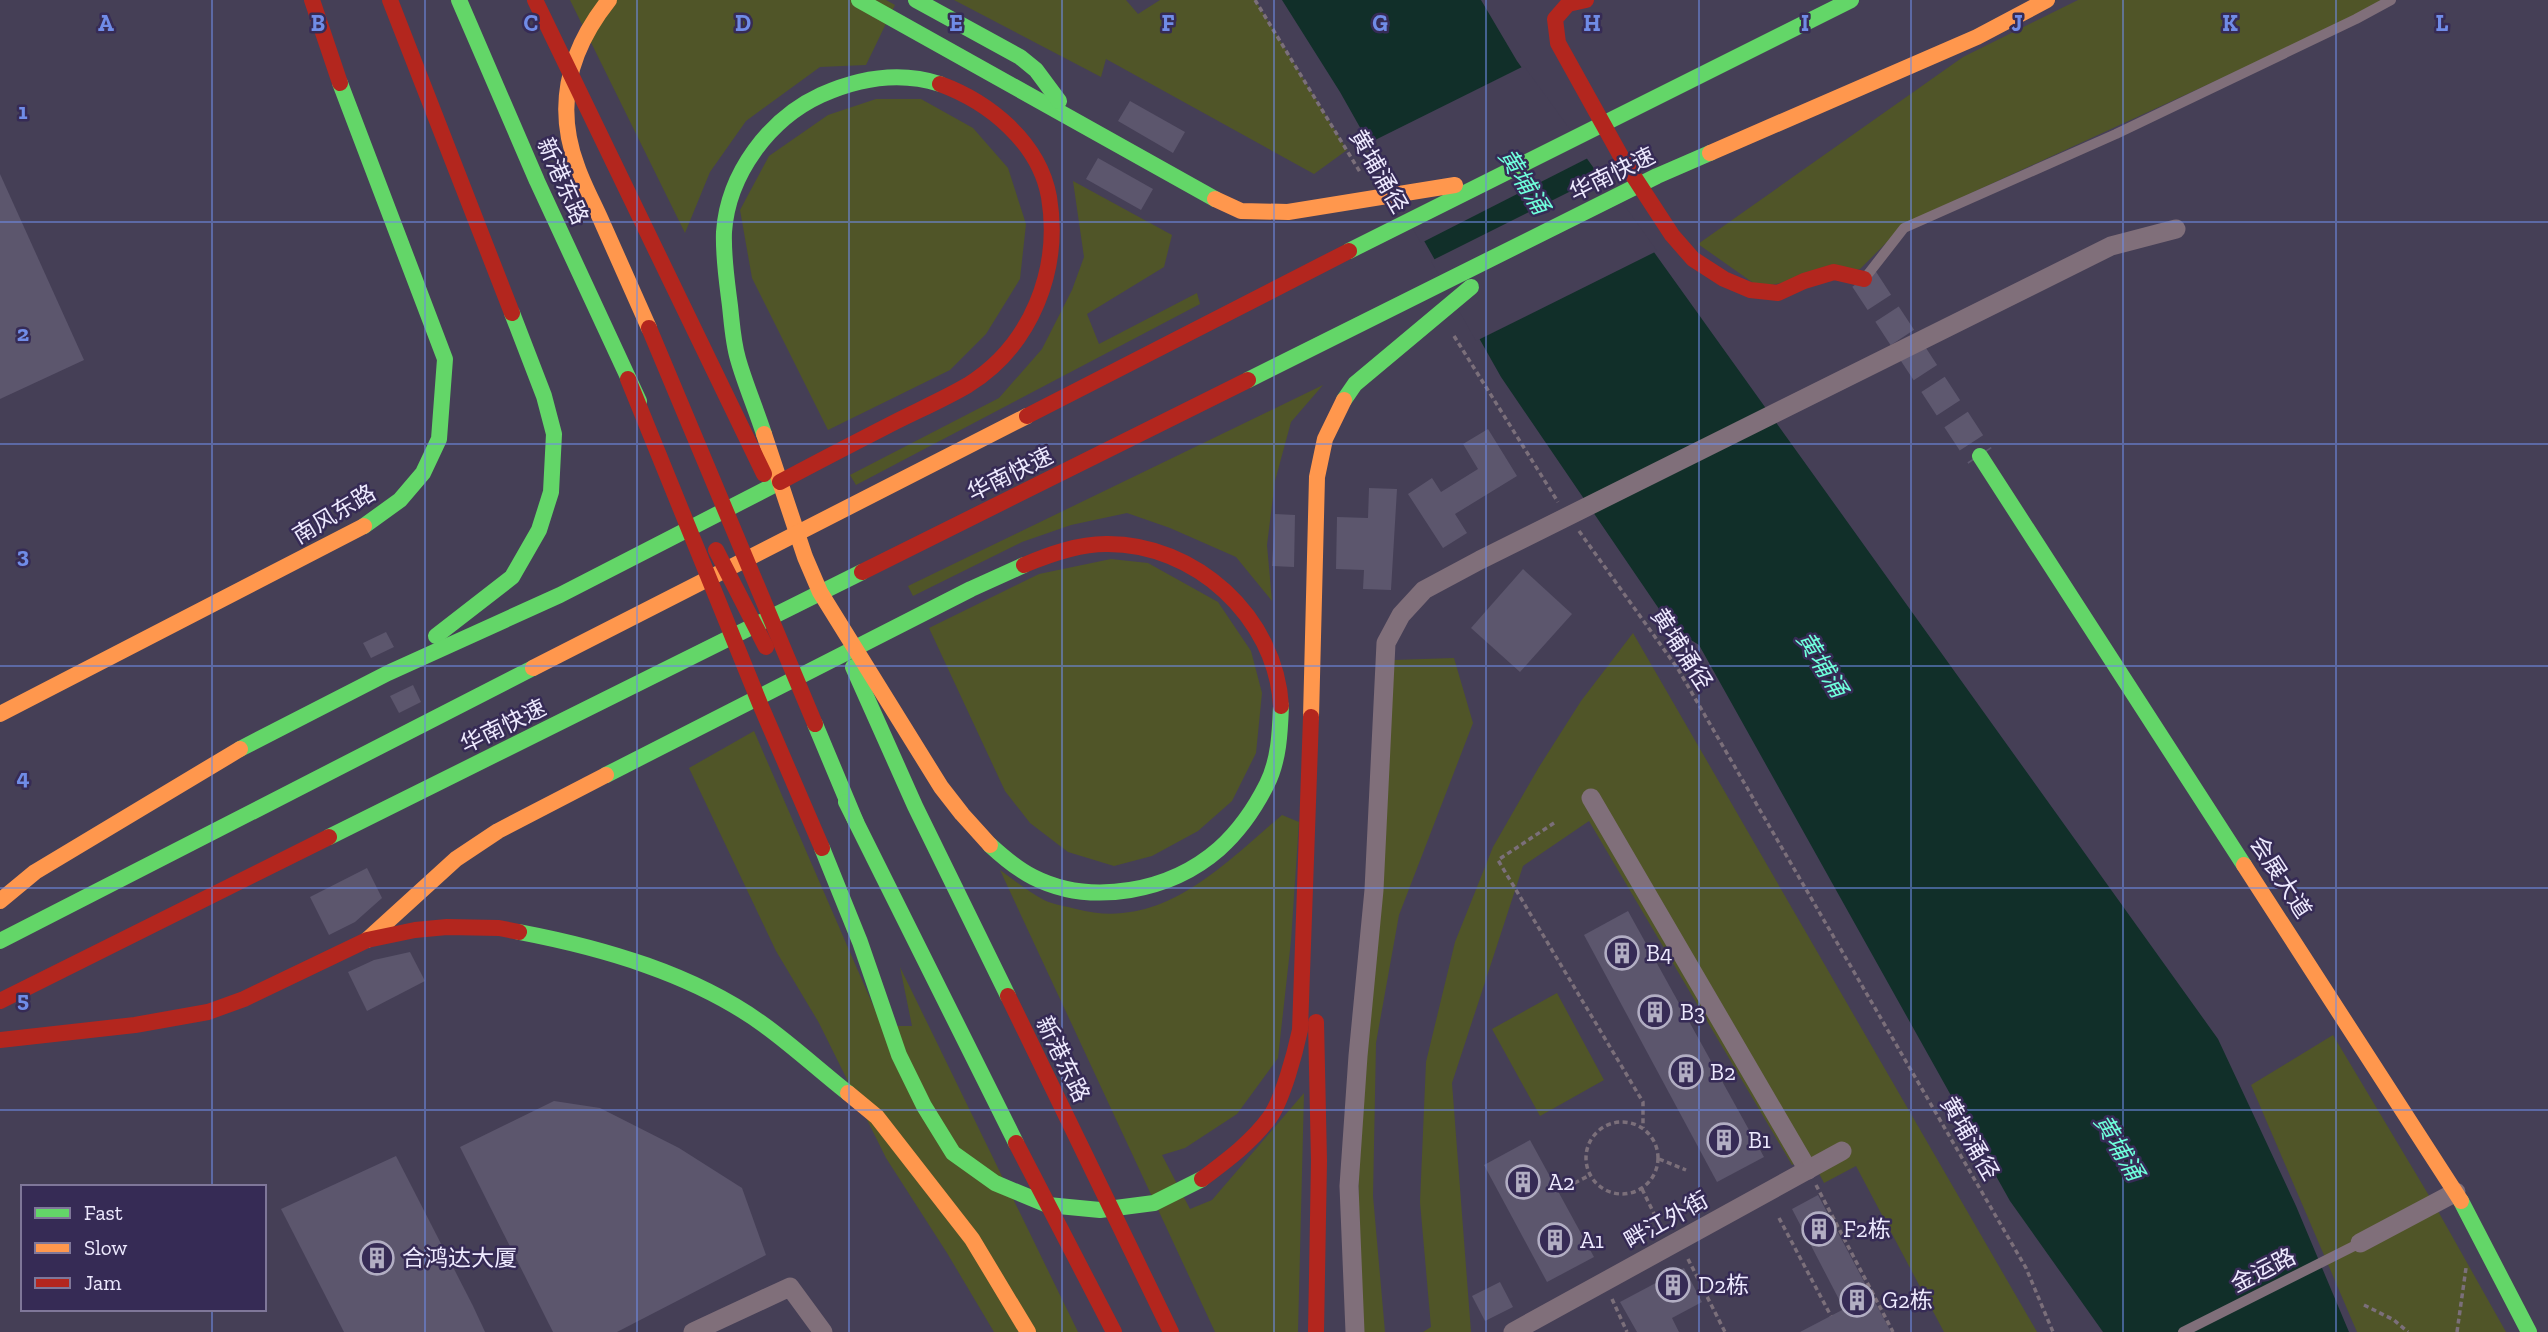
<svg xmlns="http://www.w3.org/2000/svg" width="2548" height="1332" viewBox="0 0 2548 1332" font-family="'Zilla Slab','Noto Sans SC',serif">
<rect width="100%" height="100%" fill="#453f56"/>
<g fill="#505528">
<path d="M570 0H886L895 5 866 65 820 67 746 121 710 172 685 233Z"/>
<path d="M954 0H1126L1138 14 1160 0H1255L1347 150 1314 174 1106 59 1101 77Z"/>
<path d="M2078 0H2385L2357 16 1906 223 1860 269 1759 287 1698 244 1963 57Z"/>
<path d="M876 99H921L973 128 1008 168 1026 224 1020 279 986 334 950 370 828 430 752 278 740 210 769 156 828 115Z"/>
<path d="M1073 181 1172 235 1164 267 1087 314 1099 344 1197 293 1200 304 856 485 850 475 999 398 1042 349 1072 290 1084 257Z"/>
<path d="M1323 385 1291 422 1275 481 1267 545 1272 601 1236 557 1170 528 1127 513 1071 525 1022 542 913 596 908 586Z"/>
<path d="M1111 559 1148 563 1218 602 1251 651 1262 693 1256 753 1232 801 1198 831 1152 856 1114 866 1068 852 1030 823 1005 791 929 628 1039 574Z"/>
<path d="M1633 633 2037 1332H1944L1856 1166 1824 1183 1810 1156 1792 1165 1589 821 1523 866 1452 1083 1471 1332H1423L1431 1327 1420 1202 1426 1062 1455 942 1493 847 1539 767 1581 701Z"/>
<path d="M1454 658 1473 723 1399 915 1376 1043 1373 1196 1385 1332H1362L1358 1167 1394 660Z"/>
<path d="M754 731 882 1026H912L900 967 1078 1332H994L947 1253 886 1158 819 1023 776 951 689 768Z"/>
<path d="M1282 815 1299 822 1291 941 1278 1058 1237 1114 1185 1148 1162 1155 1190 1209 1212 1200 1304 1093 1298 1332H1215L1000 870C1014 880 1029 892 1044 900 1054 905 1066 906 1076 909 1162 932 1222 866 1282 815Z"/>
<path d="M1557 993 1604 1080 1540 1116 1492 1029Z"/>
<path d="M2333 1035 2434 1204 2506 1332H2357L2251 1085Z"/>
</g>
<path fill="#112f29" d="M1282 0H1481L1517 61 2218 1039 2296 1206 2349 1332H2103L2010 1201 1699 645 1672 628 1501 377 1340 92Z"/>
<g fill="#453f56">
<path d="M1524 66 1590 157 1421 243 1365 145Z"/>
<path d="M1603 175 1657 251 1476 341 1431 261Z"/>
</g>
<g fill="#5c566d">
<path d="M1130 101 1185 132 1173 153 1118 121Z"/>
<path d="M1098 158 1153 189 1141 210 1086 179Z"/>
<path d="M0 174 84 360 0 399Z"/>
<path d="M1488 429 1517 476 1455 514 1467 533 1443 548 1408 494 1432 478 1441 492 1478 469 1463 444Z"/>
<path d="M1369 488 1397 489 1391 590 1363 589 1364 570 1336 569 1337 517 1368 518Z"/>
<path d="M1275 514 1295 515 1294 567 1272 566Z"/>
<path d="M1523 569 1572 614 1520 672 1471 628Z"/>
<path d="M386 632 394 647 371 658 363 643Z"/>
<path d="M413 685 421 702 399 713 390 696Z"/>
<path d="M367 868 382 898 355 922 329 935 310 897Z"/>
<path d="M1628 911 1764 1157 1717 1182 1584 935Z"/>
<path d="M410 952 425 981 367 1011 348 972 374 960Z"/>
<path d="M554 1101 600 1108 679 1148 742 1188 766 1255 617 1332H553L460 1147Z"/>
<path d="M1530 1140 1594 1257 1547 1282 1484 1165Z"/>
<path d="M396 1156 473 1306 485 1332H344L281 1209Z"/>
<path d="M1818 1195 1861 1276 1891 1332H1800L1844 1309 1792 1209Z"/>
<path d="M1684 1268 1702 1302 1672 1318 1679 1332H1637L1620 1302Z"/>
<path d="M1500 1282 1513 1307 1485 1321 1472 1296Z"/>
</g>
<g fill="none" stroke-linecap="round" stroke-linejoin="round">
<path stroke="#5e586f" stroke-width="28" stroke-dasharray="28 14" stroke-linecap="butt" d="M1864 279 1980 456"/>
<g stroke="#7b6f7a" stroke-width="3.5" stroke-dasharray="5 3.5" stroke-linecap="butt">
<path d="M1255 0 1360 172"/>
<path d="M1454 336 1558 502"/>
<path d="M1579 531 1678 669 2026 1268 2053 1332"/>
<path d="M1554 823 1498 860 1643 1102V1128"/>
<circle cx="1622" cy="1158" r="36"/>
<path d="M1659 1159 1686 1170"/>
<path d="M1816 1185 1893 1332"/>
<path d="M1567 1187 1590 1175"/>
<path d="M1642 1189 1661 1228"/>
<path d="M1779 1218 1831 1316"/>
<path d="M1688 1259 1725 1332"/>
<path d="M1612 1299 1627 1332"/>
<path d="M2364 1305 2394 1320 2408 1332"/>
<path d="M2457 1332 2466 1268"/>
</g>
<g stroke="#806f7a" stroke-width="10">
<path d="M1865 278 1904 228 2116 134 2356 19 2391 0"/>
<path d="M2183 1332 2360 1243"/>
</g>
<g stroke="#806f7a" stroke-width="19">
<path d="M1591 798 1808 1170"/>
<path d="M2360 1243 2456 1192"/>
<path d="M693 1332 790 1287 823 1332"/>
<path d="M1355 1332 1349 1186 1358 1056 1374 890 1386 643 1401 615 1424 590 1480 560 2111 246 2176 229"/>
<path d="M1513 1332 1842 1151"/>
</g>
<g stroke="#63d668" stroke-width="16">
<path d="M459 0 537 181 639 401"/>
<path d="M859 0 1215 199"/>
<path d="M916 0 1020 57 1036 70 1059 101"/>
<path d="M340 83 445 359 439 439 423 473 400 500 364 526"/>
<path d="M1349 251 1851 0"/>
<path d="M1248 380 1657 176 1710 153"/>
<path d="M1344 400 1355 384 1471 287"/>
<path d="M764 434C756 409 745 384 738 359 733 342 732 324 730 306 727 282 723 257 724 232 728 174 769 119 821 95 859 78 900 71 940 84"/>
<path d="M1980 456 2244 865"/>
<path d="M436 636 512 577 539 530 551 492 554 434 544 396 512 313"/>
<path d="M853 667 915 806 1008 996"/>
<path d="M815 724 856 822"/>
<path d="M240 749 388 673 560 595 780 482"/>
<path d="M606 775 971 589 1024 565"/>
<path d="M846 802 1016 1143"/>
<path d="M329 837 862 572"/>
<path d="M990 845C1003 857 1017 869 1033 877 1092 907 1171 891 1219 849 1239 831 1255 808 1267 784 1279 760 1280 732 1281 706"/>
<path d="M822 848 860 942 899 1055 924 1106 953 1153 995 1183 1048 1205 1100 1210 1154 1203 1202 1179"/>
<path d="M519 932C603 948 694 974 764 1025 793 1046 820 1071 848 1093"/>
<path d="M0 941 533 668"/>
<path d="M2461 1201 2529 1332"/>
</g>
<g stroke="#ff974d" stroke-width="16">
<path d="M609 0C570 49 554 105 577 166 583 184 593 202 601 220 617 256 633 292 649 328"/>
<path d="M1710 153 1977 37 2047 0"/>
<path d="M1215 199 1241 211 1288 212 1455 185"/>
<path d="M764 434 805 557 820 592 941 787 962 814 990 845"/>
<path d="M533 668 1027 416"/>
<path d="M0 714 364 526"/>
<path d="M1311 717 1317 477 1325 439 1344 400"/>
<path d="M2244 865 2461 1201"/>
<path d="M0 901 35 872 240 749"/>
<path d="M367 940 456 859 498 831 606 775"/>
<path d="M848 1093 877 1117 972 1239 1028 1332"/>
</g>
<g stroke="#b3261e" stroke-width="16">
<path d="M312 0 340 83"/>
<path d="M390 0 512 313"/>
<path d="M535 0 764 474"/>
<path d="M1586 0 1568 4 1555 19 1558 43 1623 160 1672 235 1693 259 1724 279 1750 290 1778 293 1804 281 1834 272 1864 279"/>
<path d="M649 328 815 724"/>
<path d="M628 379 760 704 822 848"/>
<path d="M1027 416 1349 251"/>
<path d="M780 482C819 461 858 441 897 421 921 409 946 398 968 385 1032 345 1061 269 1049 197 1039 142 989 102 940 84"/>
<path d="M716 550 766 647"/>
<path d="M1024 565C1050 554 1078 544 1106 544 1195 543 1276 617 1281 706"/>
<path d="M862 572 1248 380"/>
<path d="M1008 996 1171 1332"/>
<path d="M0 1001 329 837"/>
<path d="M1316 1022 1319 1161 1316 1332"/>
<path d="M0 1040 135 1025 208 1012 244 999 367 940 415 930 447 927 499 928 519 932"/>
<path d="M1016 1143 1114 1332"/>
<path d="M1202 1179C1226 1161 1252 1142 1270 1117 1283 1098 1295 1053 1300 1030L1311 717"/>
</g>
</g>
<path fill="none" stroke="#708ce7" stroke-width="2" stroke-opacity="0.55" d="M212 0V1187M425 0V1332M637 0V1332M849 0V1332M1062 0V1332M1274 0V1332M1486 0V1332M1699 0V1332M1911 0V1332M2123 0V1332M2336 0V1332M0 222H2548M0 444H2548M0 666H2548M0 888H2548M0 1110H2548M212 1309V1332"/>
<defs>
<symbol id="building-ring" viewBox="-11 -11 22 22"><circle r="9.5" fill="#362b55" stroke="#b2aec3" stroke-width="1.5"/><path d="M-4-6H4V6H1V3H-1V6H-4ZM-2.5-4.3h1.7v1.8h-1.7ZM.8-4.3h1.7v1.8H.8ZM-2.5-1h1.7V.8h-1.7ZM.8-1h1.7V.8H.8Z" fill="#b2aec3"/></symbol>
</defs>
<g fill-rule="evenodd">
<use href="#building-ring" x="1603" y="934" width="38" height="38"/>
<use href="#building-ring" x="1636" y="993" width="38" height="38"/>
<use href="#building-ring" x="1667" y="1053" width="38" height="38"/>
<use href="#building-ring" x="1705" y="1121" width="38" height="38"/>
<use href="#building-ring" x="1504" y="1163" width="38" height="38"/>
<use href="#building-ring" x="1800" y="1210" width="38" height="38"/>
<use href="#building-ring" x="1536" y="1221" width="38" height="38"/>
<use href="#building-ring" x="358" y="1239" width="38" height="38"/>
<use href="#building-ring" x="1654" y="1266" width="38" height="38"/>
<use href="#building-ring" x="1838" y="1281" width="38" height="38"/>
</g>
<g text-anchor="middle" dominant-baseline="central" stroke-width="5" stroke-linejoin="round" paint-order="stroke">
<g font-size="23" fill="#ede9fe" stroke="#362b55">
<text transform="translate(1379 171) rotate(60)">黄埔涌径</text>
<text transform="translate(1612 174) rotate(-26)">华南快速</text>
<text transform="translate(563 181) rotate(66)">新港东路</text>
<text transform="translate(1010 474) rotate(-26)">华南快速</text>
<text transform="translate(334 514) rotate(-31)">南风东路</text>
<text transform="translate(1682 649) rotate(57)">黄埔涌径</text>
<text transform="translate(503 726) rotate(-26)">华南快速</text>
<text transform="translate(2281 877) rotate(57)">会展大道</text>
<text transform="translate(1063 1059) rotate(64)">新港东路</text>
<text transform="translate(1970 1138) rotate(60)">黄埔涌径</text>
<text transform="translate(1666 1220) rotate(-29)">畔江外街</text>
<text transform="translate(2263 1270) rotate(-27)">金运路</text>
</g>
<g font-size="23" fill="#ede9fe" stroke="#362b55" text-anchor="start">
<text x="1646" y="953">B4</text>
<text x="1680" y="1012">B3</text>
<text x="1710" y="1072">B2</text>
<text x="1748" y="1140">B1</text>
<text x="1548" y="1182">A2</text>
<text x="1843" y="1229">F2栋</text>
<text x="1580" y="1240">A1</text>
<text x="402" y="1258">合鸿达大厦</text>
<text x="1698" y="1285">D2栋</text>
<text x="1882" y="1300">G2栋</text>
</g>
<g font-size="24" font-style="italic" fill="#6ffedb" stroke="#362b55">
<text transform="translate(1524 181) rotate(58)">黄埔涌</text>
<text transform="translate(1822 664) rotate(58)">黄埔涌</text>
<text transform="translate(2119 1147) rotate(59)">黄埔涌</text>
</g>
</g>
<g font-size="23" text-anchor="middle" font-weight="bold" fill="#708ce7" stroke="#362b55" stroke-width="5" stroke-linejoin="round" paint-order="stroke">
<text x="106" y="31">A</text>
<text x="318" y="31">B</text>
<text x="531" y="31">C</text>
<text x="743" y="31">D</text>
<text x="956" y="31">E</text>
<text x="1168" y="31">F</text>
<text x="1380" y="31">G</text>
<text x="1592" y="31">H</text>
<text x="1805" y="31">I</text>
<text x="2017" y="31">J</text>
<text x="2230" y="31">K</text>
<text x="2442" y="31">L</text>
<text x="23" y="119">1</text>
<text x="23" y="341">2</text>
<text x="23" y="563">3</text>
<text x="23" y="785">4</text>
<text x="23" y="1007">5</text>
</g>
<rect x="21" y="1185" width="245" height="126" fill="#362b55" stroke="#7f7799" stroke-width="2"/>
<rect x="35" y="1208" width="35" height="10" fill="#63d668" stroke="#7f7799" stroke-width="2"/>
<text x="84" y="1220" font-size="21" fill="#ede9fe">Fast</text>
<rect x="35" y="1243" width="35" height="10" fill="#ff974d" stroke="#7f7799" stroke-width="2"/>
<text x="84" y="1255" font-size="21" fill="#ede9fe">Slow</text>
<rect x="35" y="1278" width="35" height="10" fill="#b3261e" stroke="#7f7799" stroke-width="2"/>
<text x="84" y="1290" font-size="21" fill="#ede9fe">Jam</text>
</svg>
